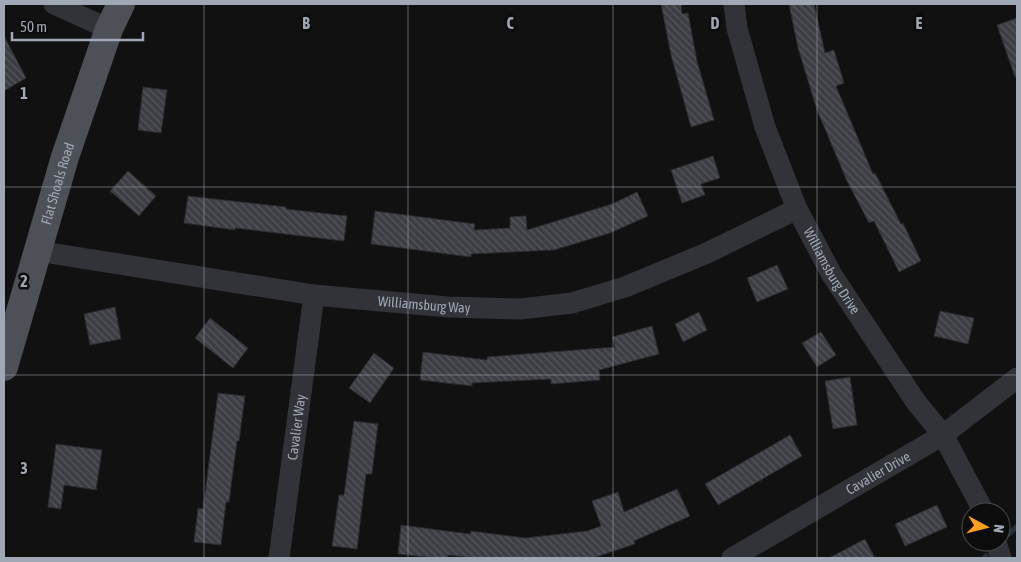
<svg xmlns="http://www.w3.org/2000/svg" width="1021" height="562" viewBox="0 0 1021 562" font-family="'Asap Condensed',sans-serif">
<defs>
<pattern id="building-back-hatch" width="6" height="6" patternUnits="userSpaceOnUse" patternTransform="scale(1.25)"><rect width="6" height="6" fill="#3c3e43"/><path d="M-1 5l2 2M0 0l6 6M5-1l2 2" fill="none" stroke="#55575c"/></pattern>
</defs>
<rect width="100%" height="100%" fill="#111112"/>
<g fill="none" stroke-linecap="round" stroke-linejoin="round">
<g stroke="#263137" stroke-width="5">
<path d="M1008 535 1017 526"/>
<path d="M984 558 986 556"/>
</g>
</g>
<g fill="url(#building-back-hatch)" stroke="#2a2b2f">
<path d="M661 4H681L682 14 688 13 697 61 714 120 691 127 671 55Z"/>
<path d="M789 4H814L825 53 834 50 844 83 836 86 873 174 875 173 901 224 903 223 921 261 899 272 874 221 869 223 847 181 817 110 798 48Z"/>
<path d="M1017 18V76L1015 77 997 25Z"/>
<path d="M4 36 26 78 4 91Z"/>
<path d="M143 87 167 90 161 133 138 130Z"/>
<path d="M713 156 720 178 701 184 705 195 682 203 671 170Z"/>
<path d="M128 171 156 196 139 216 110 191Z"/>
<path d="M637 192 648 216 610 233 554 250 471 254V257L371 244 375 211 475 224 474 230 510 228V217L526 216 527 230 612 204Z"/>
<path d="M188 196 286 207V209L347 216 344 241 235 228V230L184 223Z"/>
<path d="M777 265 788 289 757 302 747 278Z"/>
<path d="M115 307 121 339 90 345 84 314Z"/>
<path d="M940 311 974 318 968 344 934 336Z"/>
<path d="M699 312 707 330 683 342 675 324Z"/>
<path d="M210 318 248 348 233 368 195 338Z"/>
<path d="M652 326 659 354 599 370 600 380 551 384V379L472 383V386L420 380 423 352 487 360V357L615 347 612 337Z"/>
<path d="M821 332 836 355 817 367 802 343Z"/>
<path d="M374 353 394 368 370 403 349 388Z"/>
<path d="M850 377 857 425 833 429 825 381Z"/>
<path d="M218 393 245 396 239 441H237L229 502H226L221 545 194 542 198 508 203 509Z"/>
<path d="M354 421 378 424 372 474H366L357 549 332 546 339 495H344Z"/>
<path d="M790 435 802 456 718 505 705 484Z"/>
<path d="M56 444 102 450 96 490 64 485 61 509 48 507Z"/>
<path d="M677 489 690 516 634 541 635 544 593 558H474L448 555V558H436L398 554 401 525 470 534 471 531 525 538 587 531 601 526 592 501 618 492 624 512Z"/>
<path d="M937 505 947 527 905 546 895 524Z"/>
<path d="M865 539 875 558H829Z"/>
</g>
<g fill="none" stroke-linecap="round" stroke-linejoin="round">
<g stroke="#313338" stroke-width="21">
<path d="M54 4 109 29"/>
<path id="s1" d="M734 4 737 28 765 127 797 209 832 275 916 402 943 435 984 512"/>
<path id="s2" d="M37 251 314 295 448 307 520 309 572 303 625 287 707 253 797 209"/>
<path d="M996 542 1001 558"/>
<path id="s3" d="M279 558 314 295"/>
<path id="s4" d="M732 558 943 435 1017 378"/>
</g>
<path stroke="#4d5057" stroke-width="28" id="s5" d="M4 367 65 157 109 29 121 4"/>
</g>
<path fill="none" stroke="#a0a8b5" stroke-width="1" stroke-opacity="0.55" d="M204 4V558M408 4V558M613 4V558M817 4V558M4 187H1017M4 375H1017"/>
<g text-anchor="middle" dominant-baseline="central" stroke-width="5" stroke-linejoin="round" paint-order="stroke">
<g font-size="14" fill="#a0a8b5" stroke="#0c0c0d">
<text stroke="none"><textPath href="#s5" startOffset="191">Flat Shoals Road</textPath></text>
<text stroke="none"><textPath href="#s1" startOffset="286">Williamsburg Drive</textPath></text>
<text stroke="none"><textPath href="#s2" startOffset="391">Williamsburg Way</textPath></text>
<text stroke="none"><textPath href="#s3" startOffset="132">Cavalier Way</textPath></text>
<text stroke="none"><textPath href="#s4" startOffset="169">Cavalier Drive</textPath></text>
</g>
</g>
<g font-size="16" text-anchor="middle" font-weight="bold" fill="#a0a8b5" stroke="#0c0c0d" stroke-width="5" stroke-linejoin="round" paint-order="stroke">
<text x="306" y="29">B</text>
<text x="510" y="29">C</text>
<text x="715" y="29">D</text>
<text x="919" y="29">E</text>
<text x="24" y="99">1</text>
<text x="24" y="287">2</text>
<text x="24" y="474">3</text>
</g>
<rect width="1021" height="562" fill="none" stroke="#a0a8b5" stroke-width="10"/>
<g transform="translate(986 527) rotate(97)"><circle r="24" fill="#0c0c0d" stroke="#474a50"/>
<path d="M0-4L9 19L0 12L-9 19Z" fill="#ffa11c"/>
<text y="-8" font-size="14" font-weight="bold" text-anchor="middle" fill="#a0a8b5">N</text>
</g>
<path d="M12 32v8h131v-8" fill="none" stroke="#a0a8b5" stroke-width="2.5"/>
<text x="20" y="32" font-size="15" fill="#a0a8b5" stroke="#0c0c0d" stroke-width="4" paint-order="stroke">50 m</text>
</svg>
